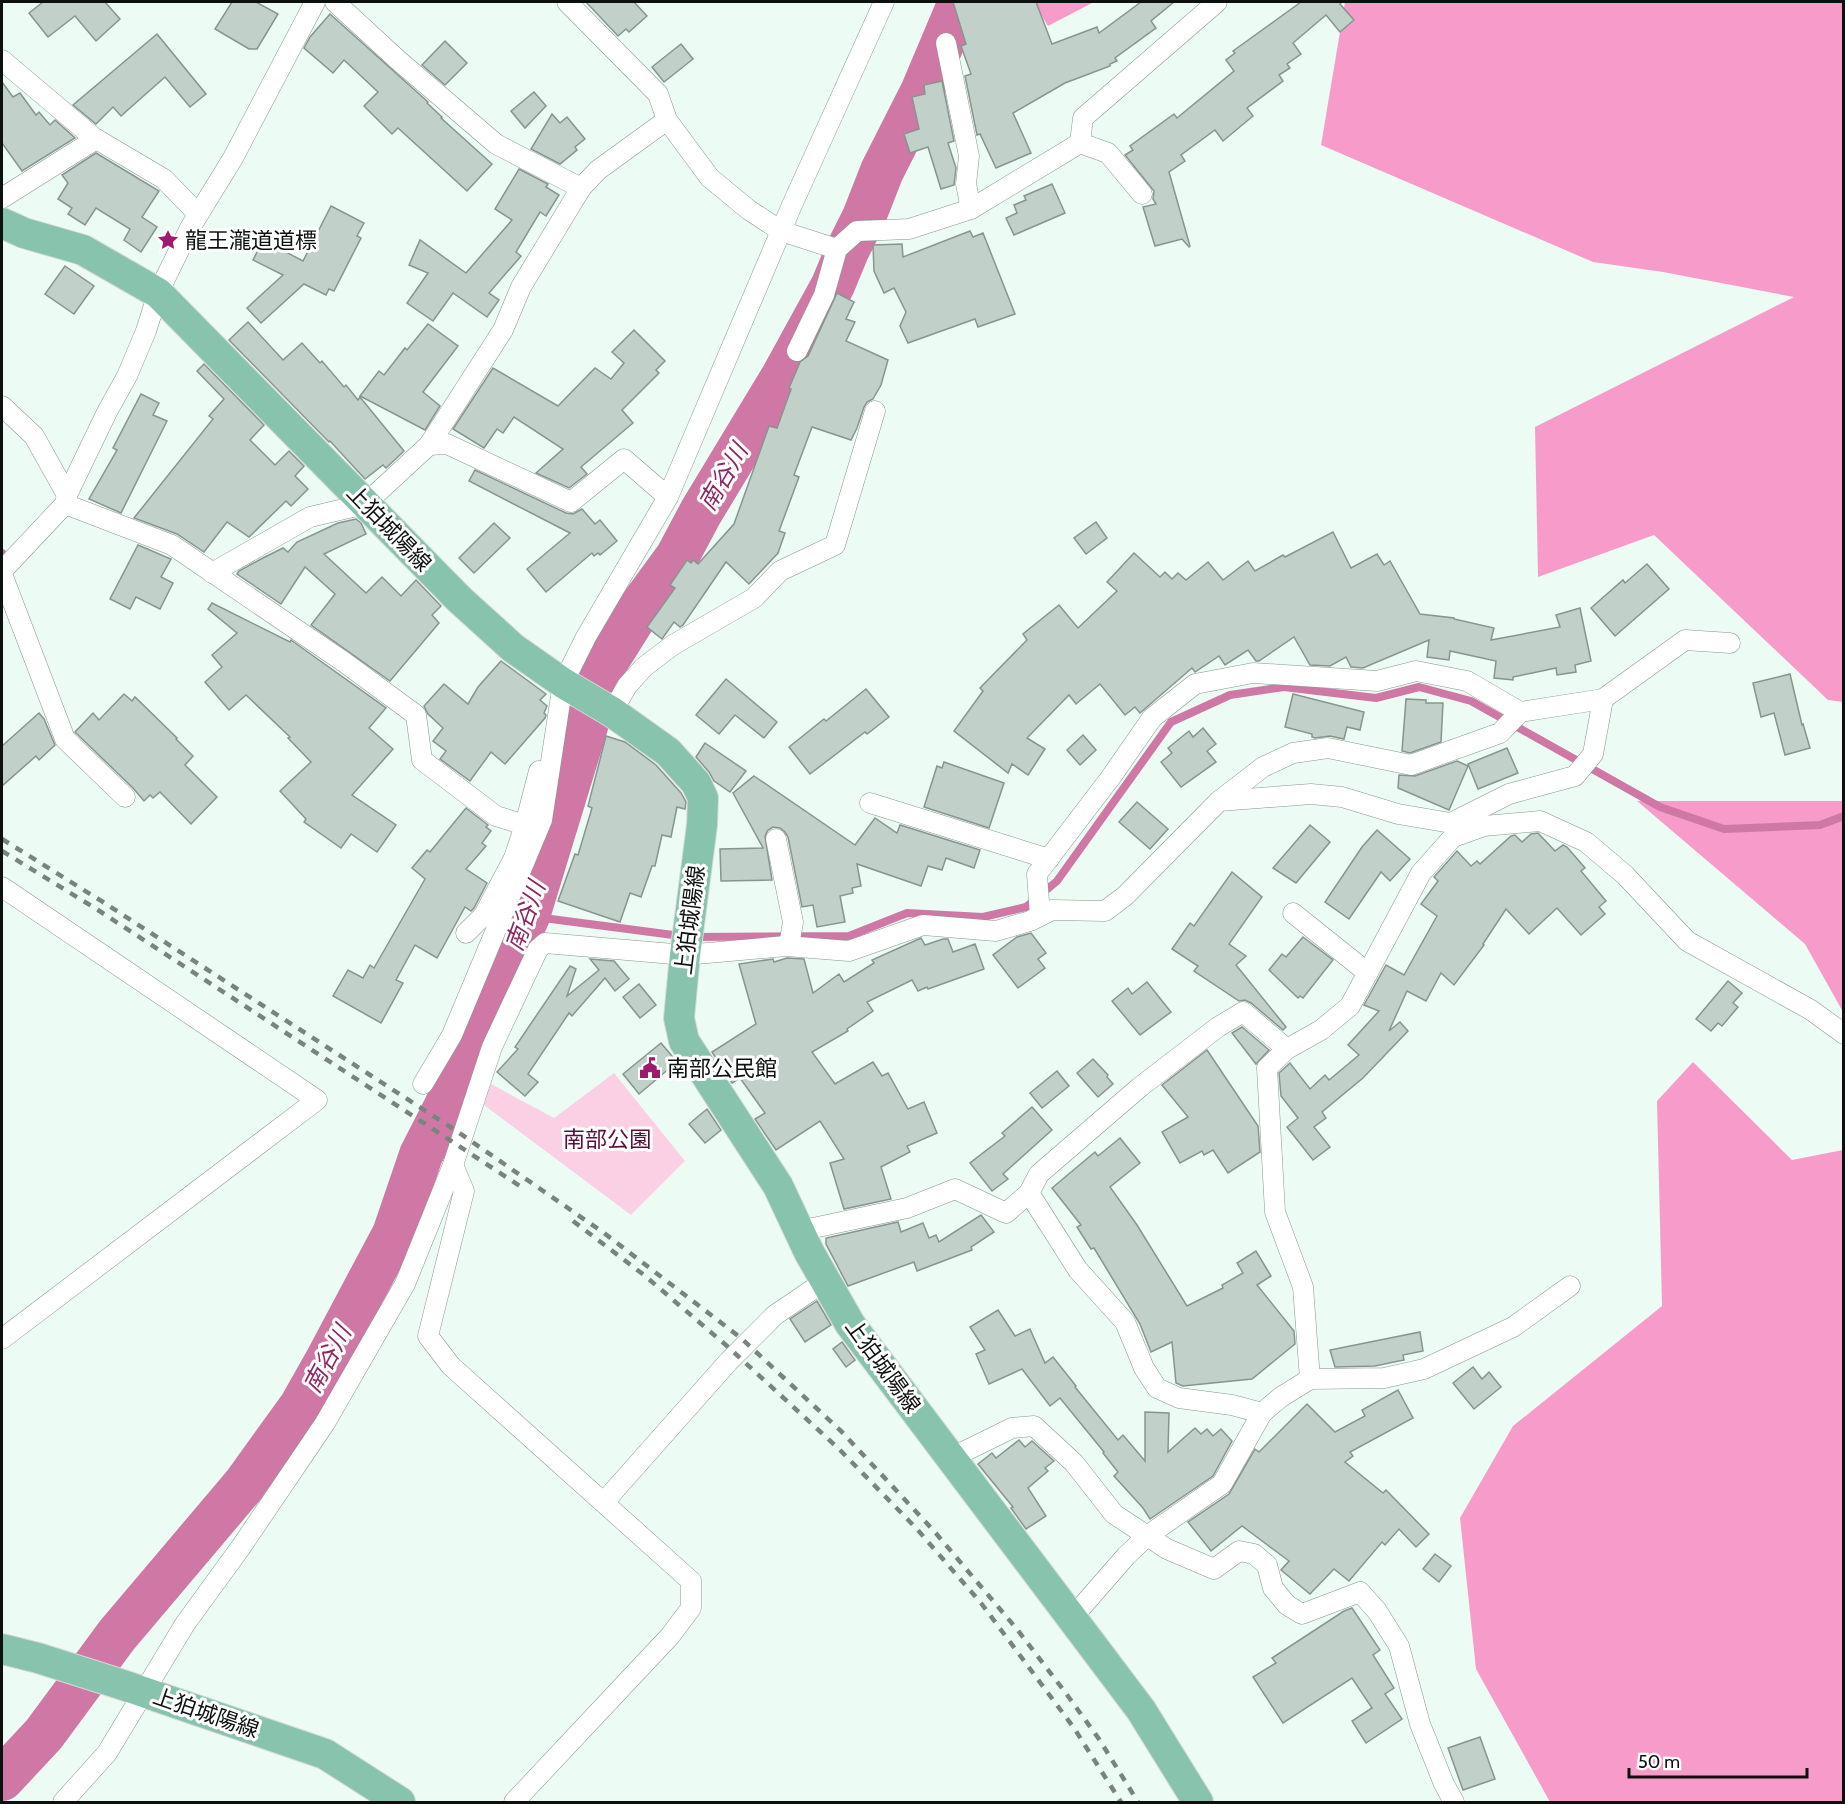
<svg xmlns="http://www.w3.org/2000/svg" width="1845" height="1804" viewBox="0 0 1845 1804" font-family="Cabin,'Noto Sans JP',sans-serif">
<rect width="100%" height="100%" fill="#ecfcf4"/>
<path fill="#fbd0e4" d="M614 1073 685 1161 631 1215 484 1105 491 1084 554 1118Z"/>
<g fill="#f79cca">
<path d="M1033 2H1094L1048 26Z"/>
<path d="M1345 2H1843V702L1828 700 1654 535 1538 577 1535 427 1794 297 1663 272 1593 262 1321 145Z"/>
<path d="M1637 801H1843V1012L1805 944Z"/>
<path d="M1693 1062 1792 1160 1843 1150V1802H1550L1476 1669 1460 1518 1513 1426 1662 1306 1657 1101Z"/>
</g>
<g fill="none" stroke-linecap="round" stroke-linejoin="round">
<g stroke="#cf78a5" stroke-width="8">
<path d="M2 554V553"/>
<path d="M528 916 681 936"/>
<path d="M693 937 849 936 907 913 983 917 1026 907 1057 881 1171 722 1230 695 1284 687 1376 698 1419 687 1471 701 1660 807 1724 829 1820 825 1844 816"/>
</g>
<path stroke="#cf78a5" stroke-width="44" d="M2 1779 44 1734 117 1635 244 1485 301 1406 327 1360 394 1234 421 1155 446 1106 464 1065 485 1010 528 916 605 664 644 602 677 557 701 512 782 378 833 285 847 251 864 217 882 171 922 92 960 2"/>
</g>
<g fill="#c1d0c8" stroke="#87958e" stroke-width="1.5">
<path d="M43 2H105L120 19 96 41 75 16 48 37 29 13Z"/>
<path d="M232 2H256L278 14 257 49H249L215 29Z"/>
<path d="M586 2H634L647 16 629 32 626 29 618 36Z"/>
<path d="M953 2H1036L1052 44 1097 27 1099 33 1141 2H1174L1151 21 1156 28 1115 58 1117 61 1110 64V66L1065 83 1013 113 1031 153 996 168 980 134 977 135 965 76 971 74 961 46 966 44Z"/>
<path d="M1301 2H1342L1340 4 1354 20 1340 32 1326 15 1293 43 1301 54 1287 64 1290 68 1279 75 1283 81 1247 108 1253 116 1223 141 1215 130 1181 155 1185 161 1169 172 1190 246 1189 247 1182 239 1155 246 1143 207 1156 204 1153 199 1154 191 1125 155 1133 150 1130 146 1174 114 1177 118 1234 71 1226 60 1235 53 1233 51Z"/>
<path d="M330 14 428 102 427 103 442 117 441 118 492 164 467 191 398 128 392 134 364 106 378 92 344 60 333 73 304 48 310 37Z"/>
<path d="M157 34 206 94 190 107 165 77 121 116 113 107 96 124 73 105Z"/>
<path d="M445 41 467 63 445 85 422 65Z"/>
<path d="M681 44 693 59 664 82 652 67Z"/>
<path d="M942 81 954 141 948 143 956 168 954 185 941 189 928 147 910 153 904 134 919 129 912 97 925 94 924 85Z"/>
<path d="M2 82 13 97 20 93 36 115 39 112 50 125 55 120 75 138 22 171 2 143Z"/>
<path d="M534 92 546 106 525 128 511 111Z"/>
<path d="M552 114 560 123 567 117 585 139 575 147 577 150 560 164 531 149Z"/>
<path d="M96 153 159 191 142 217 157 227 141 252 124 240 130 229 96 208 85 225 68 214 72 208 58 199 68 183 62 175Z"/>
<path d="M519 169 548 184 546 187 559 195 546 216 540 212 516 252 521 256 489 293 499 300 487 317 453 293 433 321 407 303 428 273 409 265 420 240 466 273 512 220 495 209Z"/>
<path d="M1052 184 1065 213 1014 235 1006 218 1017 213 1014 205 1026 200 1024 196Z"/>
<path d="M331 206 364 223 357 236 361 238 334 291 329 289 326 295 304 284 261 323 247 308 283 275 253 260 263 240 303 261Z"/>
<path d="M970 231 973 237 983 233 1015 314 978 327 975 319 908 343 900 326 906 312 894 288 884 293 874 271 873 245 902 244 903 257Z"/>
<path d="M65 266 94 286 74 314 45 294Z"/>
<path d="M837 293 854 302 846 319 855 322 846 341 888 360 881 385 873 399 867 402 864 407 857 428 851 440 812 427 794 475 799 477 779 531 785 533 778 553 749 584 726 562 683 625 680 627 674 622 662 639 647 627 675 588 670 585 687 560 691 563 693 560 698 564 734 524 769 426 777 428 791 389 789 388 798 367 800 362 808 356Z"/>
<path d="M248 322 283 360 302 343 320 363 322 361 344 387 346 385 358 400 360 397 404 451 386 468 383 465 365 479 330 441 329 442 229 340Z"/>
<path d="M428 324 458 346 423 392 440 406 425 430 360 396 379 371 384 375 405 348 407 350Z"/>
<path d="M634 330 665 361 656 370 659 373 622 410 633 423 581 467 587 474 569 488 536 473 563 449 514 417 503 433 497 429 484 448 453 429 493 368 558 406 595 368 611 379 624 363 612 352Z"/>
<path d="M204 364 264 425 250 440 275 465 289 451 304 466 295 476 308 489 291 506 286 501 249 537 227 522 204 552 177 534 134 518 213 419 209 416 224 399 197 371Z"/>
<path d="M141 394 159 403 153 415 167 421 121 513 89 499 117 450 113 448Z"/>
<path d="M475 470 566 513 573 514 582 509 595 524 600 520 617 541 600 555 598 553 594 556 592 553 546 592 527 569 570 533 469 481Z"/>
<path d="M356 519 361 523 366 534 324 554 366 593 382 577 401 596 416 580 441 606 432 615 439 623 390 681 311 625 335 594 305 567 281 604 237 574 239 571 261 559 283 548 288 552 297 542 338 523Z"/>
<path d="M1096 522 1107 538 1086 554 1074 538Z"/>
<path d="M494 523 510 538 474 573 459 558Z"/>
<path d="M1333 532 1351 568 1377 554 1384 565 1390 561 1420 614 1454 618V619L1494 628 1491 640 1560 627 1556 615 1580 608 1591 661 1575 665 1576 672 1557 675 1556 668 1513 677V680L1494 678 1496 661 1450 651 1449 660 1427 657 1429 640 1363 668 1351 667 1346 657 1330 666 1310 665 1294 637 1259 661H1256L1248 650 1225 665 1219 656 1195 672 1192 668 1140 713 1135 707 1125 715 1100 684 1076 704 1069 695 1027 738 1045 749 1028 775 1012 764 1008 773 954 731 983 691 980 688 1027 640 1023 634 1059 605 1078 628 1117 591 1107 582 1134 553 1160 577 1165 572 1172 579 1178 573 1186 580 1208 562 1223 580 1248 561 1255 571 1283 555 1285 557Z"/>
<path d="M138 545 171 559 161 577 173 583 160 609 136 597 130 609 110 599Z"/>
<path d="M1647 564 1669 589 1615 636 1591 608 1623 580 1625 583Z"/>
<path d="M212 603 290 642 291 640 386 708 369 728 393 749 352 795 396 825 377 852 351 834 341 848 304 822 306 819 280 791 311 762 288 738 290 737 246 695 229 710 205 682 222 667 212 655 237 633 208 609Z"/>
<path d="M501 661 546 694 540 700 547 706 544 713 546 715 545 718 505 764 491 752 470 781 440 759 446 751 433 741 443 728 428 714 424 706 444 684 468 704 478 687Z"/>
<path d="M1790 674 1802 725 1803 724 1810 748 1785 755 1774 713 1761 717 1753 683Z"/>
<path d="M726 679 777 722 764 738 735 715 719 734 696 715Z"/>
<path d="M866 689 889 717 867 734 865 732 810 774 789 747 824 719 826 721Z"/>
<path d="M124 694 132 701 135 697 177 738 176 739 193 756 185 765 217 797 191 824 160 792 153 798 150 795 144 801 133 788 75 732 93 713 99 720Z"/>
<path d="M1293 694 1364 712 1360 730 1347 727 1344 739 1330 736 1315 738 1312 737V734L1285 727Z"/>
<path d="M1406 699 1426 700V703H1443L1441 742 1410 753 1402 751Z"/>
<path d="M39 713 44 719 55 745 39 760 36 756 2 786V746Z"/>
<path d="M1203 728 1216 744 1207 751 1216 762 1181 787 1161 762 1172 753 1168 748 1189 731 1193 737Z"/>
<path d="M1083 735 1096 750 1080 765 1067 750Z"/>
<path d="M606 736 625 742 656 765 681 793 686 802 685 809 677 807 671 837 662 835 655 866H652L641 897 630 893 620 922 558 901 575 854 578 855 592 808 588 806Z"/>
<path d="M705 743 746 771 730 792 714 781 709 772 696 757Z"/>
<path d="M1507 748 1518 773 1478 789 1468 764Z"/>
<path d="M1457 761 1468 766 1449 810 1398 788 1399 775 1415 776Z"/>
<path d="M944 762 1004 783 989 828 924 807 937 766 942 768Z"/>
<path d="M754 776 855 845 875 818 897 833 900 825 980 850 974 868 946 858 942 870 928 866 921 886 857 864 861 886 852 888 853 893 840 896 845 922 817 927 813 905 802 907 788 837 785 832 780 828 773 827 768 830 765 836 772 880 721 881 720 849 763 848 733 793Z"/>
<path d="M1137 802 1168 829 1150 849 1119 822Z"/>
<path d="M466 808 488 825 486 827 491 831 482 843 486 846 466 869 487 883 474 908 471 911 465 907 437 958 415 945 396 980 403 983 381 1023 333 996 348 970 363 978 370 965 374 968 425 879 412 868 427 850 430 852Z"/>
<path d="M1310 825 1330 842 1296 883 1273 868Z"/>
<path d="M1377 830 1410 859 1390 881 1381 872 1349 919 1325 902 1362 847Z"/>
<path d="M1538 833 1555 851 1563 845 1567 847 1585 868 1581 871 1606 901 1599 907 1605 914 1581 935 1557 908 1529 934 1506 909 1483 944 1484 945 1454 985 1441 973 1426 1001 1407 991 1389 1031 1400 1022 1408 1031 1363 1078 1322 1112 1326 1118 1314 1127 1330 1147 1313 1160 1287 1127 1298 1118 1281 1096 1279 1073 1290 1063 1310 1089 1325 1075 1329 1080 1359 1055 1348 1045 1379 1011 1364 1005 1386 965 1404 975 1437 916 1421 904 1438 881 1434 877 1457 851 1471 866 1477 861 1480 864 1511 836 1515 835 1522 842 1531 834Z"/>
<path d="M1232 872 1262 897 1229 944 1246 956 1236 965 1286 1027 1283 1030 1251 1003 1245 1000 1239 1001 1194 971 1198 966 1172 949 1190 923 1194 926Z"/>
<path d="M1031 933 1046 953 1038 959 1045 968 1018 988 993 955 1017 937Z"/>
<path d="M1303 937 1333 960 1303 998 1300 996 1298 998 1269 970 1282 954 1286 957Z"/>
<path d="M921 938 925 945 943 939H948L953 952 975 944 984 969 928 989 927 987 918 991 912 980 867 1002 873 1011 847 1029 848 1031 812 1052 835 1084 873 1062 882 1076 888 1073 908 1109 924 1102 937 1133 907 1146 910 1152 881 1167 891 1199 844 1209 830 1163 844 1159 820 1121 776 1150 755 1119 765 1113 740 1078 732 1083 712 1052 756 1024 739 964 773 959 774 962 787 958 804 959 813 993 839 974 844 982 874 963 872 960Z"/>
<path d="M590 959 614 961 629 979 615 991 605 978 572 1016 569 1013 528 1074 538 1082 525 1096 497 1072 518 1049 515 1047 570 966 576 969 567 996 599 970Z"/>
<path d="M1728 981 1742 993 1733 1003 1738 1007 1722 1026 1718 1023 1711 1031 1696 1019Z"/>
<path d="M1147 982 1171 1012 1140 1035 1112 1001 1128 988 1132 994Z"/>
<path d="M639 984 656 1005 640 1018 623 997Z"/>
<path d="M1242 1027 1269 1050 1256 1064 1232 1033Z"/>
<path d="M661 1043 677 1062 639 1094 623 1074Z"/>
<path d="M1207 1050 1258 1126 1260 1152 1228 1173 1213 1150 1204 1155 1202 1151 1180 1163 1162 1132 1188 1117 1162 1085Z"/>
<path d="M1093 1059 1108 1075 1107 1077 1113 1084 1098 1097 1077 1073Z"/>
<path d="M1057 1071 1069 1086 1042 1108 1030 1093Z"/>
<path d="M1032 1107 1052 1130 1003 1174 1008 1179 992 1191 970 1163 1005 1136 1002 1133Z"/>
<path d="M707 1109 721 1130 705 1143 689 1124Z"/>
<path d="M1120 1138 1140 1163 1110 1187 1137 1225 1187 1306 1223 1288 1222 1285 1243 1273 1237 1263 1256 1251 1271 1276 1257 1285 1294 1331 1295 1344 1252 1379 1183 1386 1176 1383 1172 1342 1151 1352 1140 1324 1094 1248 1091 1249 1077 1227 1081 1225 1052 1188 1095 1152 1098 1156Z"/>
<path d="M981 1215 994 1232 971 1247 972 1250 917 1271 914 1262 848 1286 826 1244V1238L898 1222 901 1232 923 1223 929 1238 936 1235 939 1242Z"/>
<path d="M817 1301 831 1325 805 1342 790 1319Z"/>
<path d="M998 1310 1015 1336 1030 1329 1045 1363 1053 1357 1076 1386 1075 1387 1118 1440 1123 1435 1145 1461V1412L1169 1413 1168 1452 1195 1428 1201 1434 1207 1429 1213 1436 1221 1429 1232 1441 1213 1476 1150 1519 1143 1508 1114 1476 1118 1472 1103 1453 1104 1452 1060 1398 1050 1406 1022 1369 989 1384 976 1354 985 1350 970 1327Z"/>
<path d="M1420 1332 1423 1351 1403 1355 1404 1360 1375 1366 1335 1367 1330 1350Z"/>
<path d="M842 1342 855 1360 846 1367 833 1349Z"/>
<path d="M1473 1367 1482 1379 1489 1372 1501 1387 1474 1409 1453 1383Z"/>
<path d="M1398 1390 1413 1418 1350 1452 1353 1456 1345 1462 1383 1493 1386 1490 1429 1534 1416 1547 1399 1529 1385 1545 1382 1542 1349 1581 1334 1569 1310 1594 1281 1570 1289 1561 1242 1526 1211 1551 1188 1522 1229 1494 1255 1449 1259 1452 1307 1404 1335 1432 1365 1416 1362 1410Z"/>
<path d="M1019 1440 1025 1447 1032 1441 1054 1461 1045 1468 1048 1471 1028 1488 1046 1516 1026 1529 1011 1508 1013 1507 978 1464 992 1453 996 1458Z"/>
<path d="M1435 1554 1451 1566 1439 1582 1423 1569Z"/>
<path d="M1352 1608 1380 1650 1373 1655 1394 1688 1385 1694 1402 1719 1366 1743 1352 1721 1372 1708 1352 1678 1283 1723 1253 1677 1276 1663 1272 1658 1344 1611Z"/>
<path d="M1480 1737 1495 1779 1463 1790 1448 1748Z"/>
</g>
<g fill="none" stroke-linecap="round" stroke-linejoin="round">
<defs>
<g id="minor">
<path d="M335 2 398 60 496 144 581 188"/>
<path d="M567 2 658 94 667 120 710 178 749 210 781 231 837 249"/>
<path d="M946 43 969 156 966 184 971 209"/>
<path d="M2 60 93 137 164 179 198 214"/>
<path d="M1080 143 1083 118 1217 2"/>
<path d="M2 198 96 139"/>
<path d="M797 351 824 295 837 249 857 231 909 229 971 209 1080 143 1108 153 1142 194"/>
<path d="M2 406 34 436 67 495"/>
<path d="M429 445 447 444 571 502 624 459 668 497"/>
<path d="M65 504 172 545 344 662 416 715 422 760 496 816 525 825"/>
<path d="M2 571 65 504 67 495 107 412 127 376 146 331 158 293 190 228 233 158 315 2"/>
<path d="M212 573 310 517 365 504 429 445 503 330 521 287 581 188 598 170 667 120"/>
<path d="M2 574 65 739 125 797"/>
<path d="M612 712 627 686 644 667 673 645 754 598 780 571 835 545 875 411"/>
<path d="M1219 801 1311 794 1342 797 1398 814 1451 823 1509 794 1575 776 1593 754 1603 699"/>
<path d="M870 803 1049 859"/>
<path d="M776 839 793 922 789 946"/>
<path d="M2 887 317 1100 2 1339"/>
<path d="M1293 913 1368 973"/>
<path d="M1040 916 1037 874 1111 777 1152 718 1195 684 1253 673 1377 681 1416 671 1467 681 1520 712 1603 699 1685 640 1730 643"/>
<path d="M466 933 484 915 514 858 525 825 539 771"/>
<path d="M423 1084 452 1035 542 820 563 683 586 637 668 497 792 205 884 2"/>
<path d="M453 1165 464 1191 428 1336 451 1366 691 1581V1608L670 1636 514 1802"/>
<path d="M1029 1193 1078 1270 1125 1322 1144 1368 1157 1388 1179 1398 1232 1405 1262 1413"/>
<path d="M799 1231 907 1208 955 1189 1006 1213 1029 1193 1039 1174 1140 1087 1218 1027 1243 1012 1287 1049"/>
<path d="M1310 1379 1303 1287 1275 1212 1267 1068 1287 1049 1321 1030 1350 1006 1421 873 1453 837 1484 826 1540 821 1586 842 1625 875 1687 941 1811 1010 1844 1034"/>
<path d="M951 1458 1012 1428 1034 1426 1074 1463 1114 1514 1167 1549 1214 1569 1239 1551 1254 1554 1267 1565 1273 1588 1287 1605 1302 1614 1360 1592 1377 1611 1399 1646 1420 1724 1444 1784 1454 1802"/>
<path d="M604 1502 729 1361 775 1315 825 1281"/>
<path d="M1072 1618 1126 1556 1147 1536 1222 1484 1262 1413 1281 1397 1310 1379 1384 1378 1424 1369 1513 1327 1570 1286"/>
<path d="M63 1802 107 1753 185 1624 241 1547 325 1423 405 1284 453 1165 492 1047 538 949 545 943 685 955 786 946 849 951 923 925 996 931 1030 921 1052 910 1105 911 1125 896 1219 801 1263 767 1293 753 1328 748 1411 765 1500 733 1520 712"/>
</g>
<g id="primary">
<path d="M2 223 24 233 83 250 158 293 459 599 513 648 563 683 612 712 668 752 696 783 703 798 702 825 685 955 679 1018 684 1041 778 1186 809 1252 850 1324 1141 1710 1198 1802"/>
<path d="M2 1649 38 1658 123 1685 325 1754 400 1802"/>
</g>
</defs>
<use href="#minor" stroke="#87968e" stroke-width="21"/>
<use href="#primary" stroke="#d8d9d8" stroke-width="32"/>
<use href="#minor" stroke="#fff" stroke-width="20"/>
<use href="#primary" stroke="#88c4ad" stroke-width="30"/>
<g stroke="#7a847f" stroke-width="4.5" stroke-dasharray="8 8" stroke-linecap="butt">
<path d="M2 839 103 902 455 1130 604 1233 741 1338 841 1431 934 1531 1016 1628 1065 1692 1099 1739 1138 1802"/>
<path d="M2 851 98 910 523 1188"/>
<path d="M573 1221 644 1275 727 1346 838 1448 916 1528 981 1603 1074 1728 1121 1802"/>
</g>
</g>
<defs>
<symbol id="sight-bare" viewBox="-9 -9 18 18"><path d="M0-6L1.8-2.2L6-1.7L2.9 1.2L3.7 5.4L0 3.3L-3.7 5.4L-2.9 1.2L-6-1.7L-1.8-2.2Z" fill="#9d1a6c" stroke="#fff" stroke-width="2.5" paint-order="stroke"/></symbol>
<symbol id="civic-bare" viewBox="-9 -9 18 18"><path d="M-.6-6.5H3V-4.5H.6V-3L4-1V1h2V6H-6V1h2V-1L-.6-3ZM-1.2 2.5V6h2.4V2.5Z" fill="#9d1a6c" stroke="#fff" stroke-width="2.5" paint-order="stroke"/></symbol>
</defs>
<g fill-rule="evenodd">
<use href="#sight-bare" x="153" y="225" width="30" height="30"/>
<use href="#civic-bare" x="635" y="1053" width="30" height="30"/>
</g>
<g text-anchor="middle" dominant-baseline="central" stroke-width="6" stroke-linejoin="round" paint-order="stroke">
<g font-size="22" fill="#0c110e" stroke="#fff" text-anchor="start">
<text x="185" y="240">龍王瀧道道標</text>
<text x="667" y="1068">南部公民館</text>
</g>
<g font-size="22" fill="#0c110e" stroke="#fff">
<text transform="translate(389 528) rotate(46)">上狛城陽線</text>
<text transform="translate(690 920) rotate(-83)">上狛城陽線</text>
<text transform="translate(883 1366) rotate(54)">上狛城陽線</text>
<text transform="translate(206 1713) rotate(19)">上狛城陽線</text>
</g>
<g font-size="22" fill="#5b0c3d" stroke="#fff">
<text x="607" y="1139">南部公園</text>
</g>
<g font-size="24" font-style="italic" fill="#8e2664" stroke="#fff">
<text transform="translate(723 477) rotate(-60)">南谷川</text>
<text transform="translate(525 916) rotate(-70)">南谷川</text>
<text transform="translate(327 1359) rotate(-62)">南谷川</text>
</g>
</g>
<rect width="1845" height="1804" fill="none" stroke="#0c110e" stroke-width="6"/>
<path d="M1629 1768v9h178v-9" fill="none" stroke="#0c110e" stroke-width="3"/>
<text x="1638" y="1768" font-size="18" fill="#0c110e" stroke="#ffffff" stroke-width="4.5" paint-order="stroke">50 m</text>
</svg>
